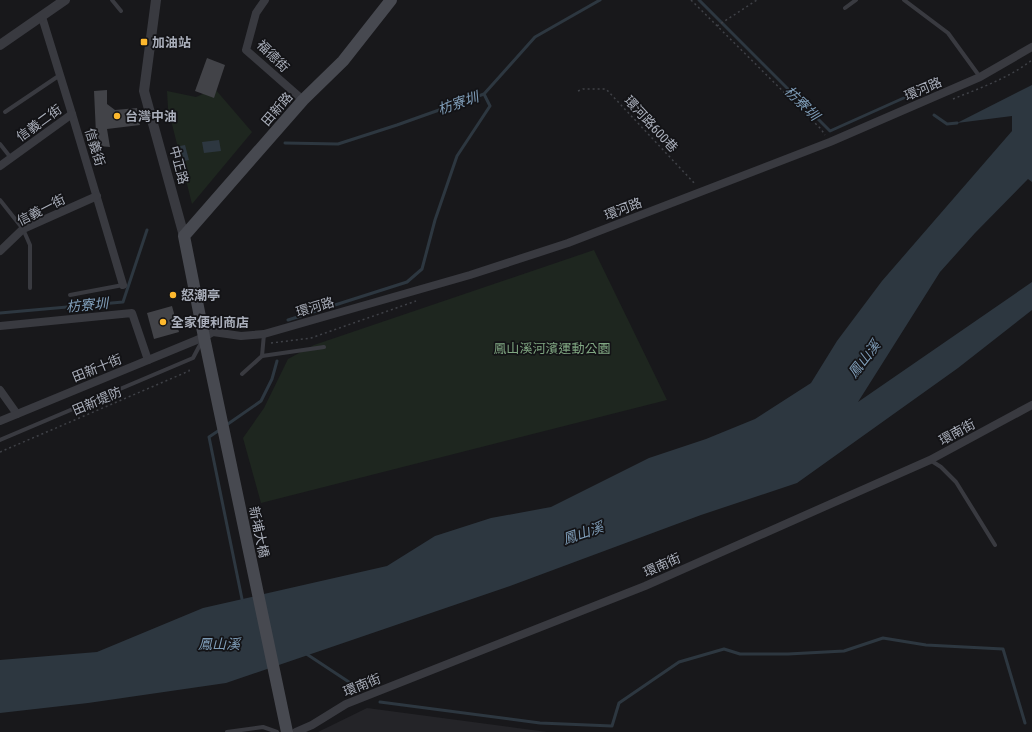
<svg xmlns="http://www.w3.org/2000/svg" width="1032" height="732" viewBox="0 0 1032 732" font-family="'Roboto Condensed','Noto Sans TC',sans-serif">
<rect width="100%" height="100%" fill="#18181b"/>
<path fill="#242428" d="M367 708 547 732H318Z"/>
<g fill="#1e261f">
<path d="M215 89 252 132 192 204 168 108 167 91 196 97Z"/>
<path d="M594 250 667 400 261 503 243 438 264 408 288 359 314 345Z"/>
</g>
<g fill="#2d3740">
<path d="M1032 85V182L1028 179 975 233 940 272 858 402 1032 282V310L958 368 797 483 701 515 510 586 226 683 88 703 0 713V660L97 652 203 608 387 566 435 536 491 518 551 507 649 458 706 439 755 419 811 383 837 341 882 281 1012 131V116L957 123Z"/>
<path d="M219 140 221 151 204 153 202 142Z"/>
<path d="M185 145 189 160 184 161 180 146Z"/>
</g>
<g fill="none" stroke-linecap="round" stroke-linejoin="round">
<g stroke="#2d3740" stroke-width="3">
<path d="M699 0 830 131 926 88"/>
<path d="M934 115 947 124 957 123"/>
<path d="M285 143 338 144 397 125 484 94 535 37 600 0"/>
<path d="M0 313 123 302 147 230"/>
<path d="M288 320 407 282 422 269 435 220 457 156 490 106 484 94"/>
<path d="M225 426 261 401 272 379 277 361"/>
<path d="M221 429 209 437 242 599"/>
<path d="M305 653 355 686"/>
<path d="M380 702 540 723 612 726 619 703 679 662 724 649 740 654H788L844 651 883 638 926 645 1003 649 1025 723"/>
</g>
</g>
<g fill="#424348">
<path d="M207 58 225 65 214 98 195 91Z"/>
<path d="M107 90V104L115 110 137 108 140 125 107 129 110 147 99 146 96 134 94 91Z"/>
<path d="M172 306 179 332 154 339 147 313Z"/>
</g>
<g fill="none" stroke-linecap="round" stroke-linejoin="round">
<g stroke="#3f4147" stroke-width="1.5" stroke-dasharray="2 3" stroke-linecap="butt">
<path d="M691 0 821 129 825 135"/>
<path d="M717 26 757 0"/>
<path d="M578 91 583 89H606L696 185"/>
<path d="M953 99C980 88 1009 78 1032 60"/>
<path d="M271 343 311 338 416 301"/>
<path d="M0 452 189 371 190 367"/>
</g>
<g stroke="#393a40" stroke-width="4">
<path d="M112 0 121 11"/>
<path d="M904 0 948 33 980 77"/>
<path d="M845 8 856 0"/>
<path d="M5 112 60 75"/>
<path d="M0 144 11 158"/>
<path d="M0 200 23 229 30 245V288"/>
<path d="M70 295 123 285"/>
<path d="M262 356 264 334"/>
<path d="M242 374 262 356 324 347"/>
<path d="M0 440 193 358 202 341"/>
<path d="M930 460 941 467 956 482 995 545"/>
<path d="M227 732 263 727 277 732"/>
</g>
<g stroke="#393a40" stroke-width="8">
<path d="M265 0 256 13 246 50 303 100"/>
<path d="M42 17 72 114 123 285"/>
<path d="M0 166 72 114"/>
<path d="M0 251 23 229 97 196"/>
<path d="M0 326 132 313 148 360"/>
<path d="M0 390 17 414"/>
<path d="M0 421 204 337 213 332 241 336 264 334 470 275 568 243 830 142 980 77 1032 47"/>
<path d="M296 732 312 725 346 704 645 586 930 460 1032 405"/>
</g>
<g stroke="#393a40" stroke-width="10">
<path d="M156 0 144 91 184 236"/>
<path d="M0 45 65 0"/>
</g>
<path stroke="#474950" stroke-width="12" d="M287 732 204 337 184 236 303 100 343 61 391 0"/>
</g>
<g fill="#fdb82d" stroke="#131316" stroke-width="1.5">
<rect x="140" y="38" width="8" height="8" rx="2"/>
<circle cx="117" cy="116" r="4"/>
<circle cx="173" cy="295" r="4"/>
<circle cx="163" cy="322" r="4"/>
</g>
<g text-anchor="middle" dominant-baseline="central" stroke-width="3.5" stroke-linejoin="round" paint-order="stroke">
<g font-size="13" font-weight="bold" fill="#aaafbb" stroke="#131316" text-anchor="start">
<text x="152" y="42">加油站</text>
<text x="125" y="116">台灣中油</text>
<text x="181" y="295">怒潮亭</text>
<text x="171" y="322">全家便利商店</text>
</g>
<g font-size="13" fill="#aaafbb" stroke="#131316">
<text transform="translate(273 56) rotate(45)">福德街</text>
<text transform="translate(923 89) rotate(-23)">環河路</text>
<text transform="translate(277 109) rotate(-49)">田新路</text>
<text transform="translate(39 123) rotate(-36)">信義二街</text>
<text transform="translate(651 124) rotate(47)">環河路600巷</text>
<text transform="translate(95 147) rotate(73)">信義街</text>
<text transform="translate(179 165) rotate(75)">中正路</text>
<text transform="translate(623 209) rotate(-21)">環河路</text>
<text transform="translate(41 210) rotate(-27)">信義一街</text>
<text transform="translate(315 307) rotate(-16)">環河路</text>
<text transform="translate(97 368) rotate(-22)">田新十街</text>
<text transform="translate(97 401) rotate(-23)">田新堤防</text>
<text transform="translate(957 432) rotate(-28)">環南街</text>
<text transform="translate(259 532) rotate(78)">新埔大橋</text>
<text transform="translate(662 565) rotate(-24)">環南街</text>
<text transform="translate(362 685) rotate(-22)">環南街</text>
</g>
<g font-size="13" fill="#80a782" stroke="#131316">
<text x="552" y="348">鳳山溪河濱運動公園</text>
</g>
<g font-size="14" font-style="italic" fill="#7f9db8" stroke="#131316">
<text transform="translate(458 103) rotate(-19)">枋寮圳</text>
<text transform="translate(802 103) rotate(45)">枋寮圳</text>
<text transform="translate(87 305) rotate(-5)">枋寮圳</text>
<text transform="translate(864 359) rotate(-52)">鳳山溪</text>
<text transform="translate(583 533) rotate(-19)">鳳山溪</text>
<text x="219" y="644">鳳山溪</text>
</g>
</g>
</svg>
